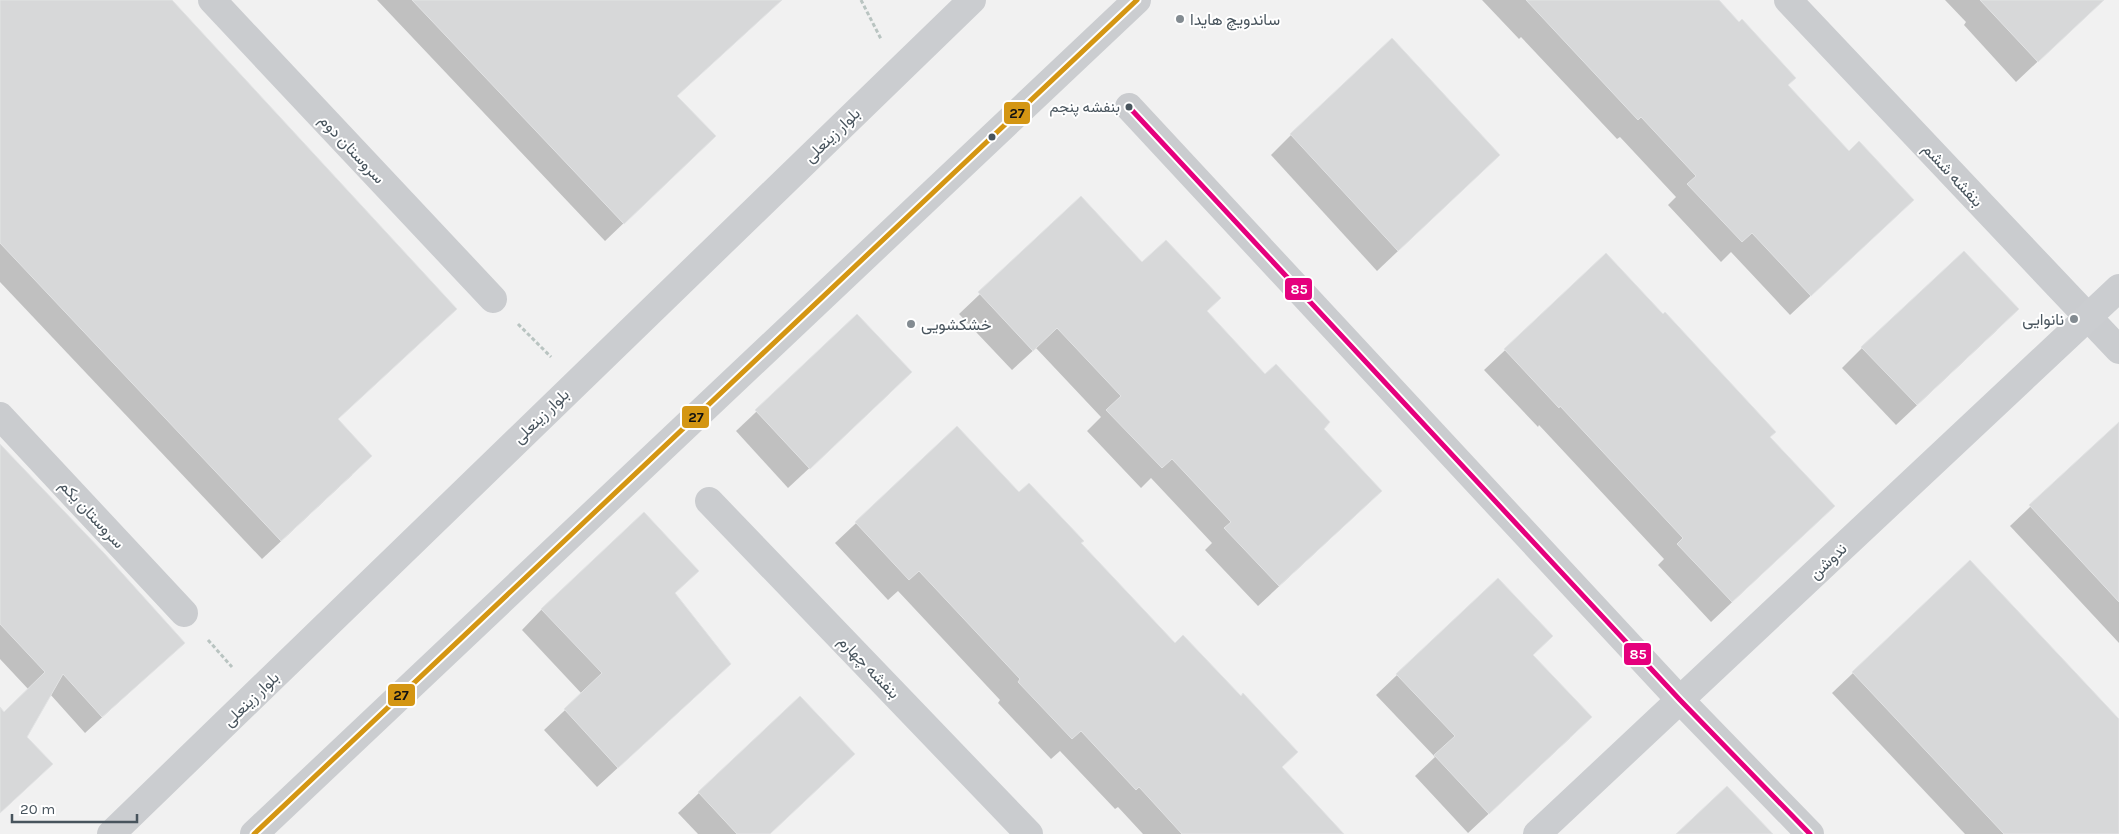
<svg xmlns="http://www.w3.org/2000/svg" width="2119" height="834" viewBox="0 0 2119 834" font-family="Karla,Vazirmatn,sans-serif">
<rect width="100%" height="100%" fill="#f1f1f1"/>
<g fill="#0003">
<path d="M0 0H170L337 420 352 475 262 559 0 282Z"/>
<path d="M377 0H781L676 96 696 154 605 241Z"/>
<path d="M1482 0H1717L1892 220 1790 315 1731 252 1721 262 1668 205 1676 197 1620 137 1617 139 1521 37 1519 39Z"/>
<path d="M1945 0H2103L2016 82 1964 25 1966 22Z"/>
<path d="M1291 135 1478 175 1377 271 1271 155Z"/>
<path d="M1081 198 1142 264 1205 311 1265 375 1360 511 1258 606 1205 550 1212 543 1151 478 1141 488 1087 431 1101 417 1036 348 1012 370 959 314Z"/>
<path d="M1606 255 1769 437 1813 526 1711 622 1658 565 1664 559 1539 425 1538 427 1484 370Z"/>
<path d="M857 316 890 393 788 488 736 431Z"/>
<path d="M1997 330 1896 425 1842 368 1862 348Z"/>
<path d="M2119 423V643L2010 526Z"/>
<path d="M957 428 1019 493 1080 543 1280 768 1331 834H1143L1118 807 1115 809 1060 751 1051 759 998 703 1000 700 898 591 888 600 835 543Z"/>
<path d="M0 446 183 643 85 733 50 694 26 737 34 781 0 813V718L29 690 0 659Z"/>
<path d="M1970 562 2119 721V834H1965L1832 693Z"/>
<path d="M1498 579 1570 738 1468 833 1415 776 1435 757 1376 695Z"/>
<path d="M674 594 709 684 597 787 544 730 582 694 522 630 542 609Z"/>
<path d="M699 793 769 834H698L678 813Z"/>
</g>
<g fill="#d7d8d9" stroke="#e2e3e4">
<path d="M0 0H172L457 309 338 419 372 456 281 541 0 243Z"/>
<path d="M412 0H782L677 96 716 136 624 224Z"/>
<path d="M1526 0H1719L1739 22 1742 19 1796 78 1788 85 1849 151 1859 141 1914 200 1811 296 1752 233 1742 242 1687 184 1696 176 1641 117 1638 120Z"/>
<path d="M1980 0H2104L2038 62Z"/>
<path d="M1392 38 1500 155 1398 251 1290 134Z"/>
<path d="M1081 196 1142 262 1166 240 1221 298 1207 311 1265 374 1276 364 1330 422 1324 429 1382 491 1279 586 1224 528 1231 522 1172 459 1162 468 1106 410 1121 396 1057 328 1033 351 978 292Z"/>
<path d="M1964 251 2019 309 1917 405 1861 347Z"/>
<path d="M1606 253 1663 314 1665 312 1776 432 1770 437 1835 506 1732 602 1677 544 1683 538 1560 406 1559 408 1504 349Z"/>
<path d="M857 314 912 372 810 469 755 410Z"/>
<path d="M2119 422V602L2029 505Z"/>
<path d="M957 426 1019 492 1029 483 1084 541 1081 543 1175 643 1183 635 1241 696 1243 693 1298 752 1282 767 1344 834H1182L1139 787 1136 790 1081 731 1072 739 1018 682 1020 679 919 571 909 580 855 522Z"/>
<path d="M0 444 104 553 185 643 102 717 63 674 27 737 53 764 0 813V707L4 712 45 672 0 624Z"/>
<path d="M644 512 699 571 675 593 731 664 618 768 564 709 602 673 541 609Z"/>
<path d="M1970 560 2119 719V834H2004L1852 672Z"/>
<path d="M1498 578 1553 636 1533 655 1592 717 1489 814 1434 755 1455 736 1396 674Z"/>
<path d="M800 696 855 754 770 834H737L698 792Z"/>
<path d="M1727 786 1773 834H1676Z"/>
</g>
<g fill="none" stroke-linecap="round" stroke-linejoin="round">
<g stroke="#b9c4c1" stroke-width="3" stroke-dasharray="4 2.5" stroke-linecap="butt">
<path d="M861 0 881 39"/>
<path d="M518 324 551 357"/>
<path d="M208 640 232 667"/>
</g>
<g stroke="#cacccf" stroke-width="28">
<path d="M212 0 493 299"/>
<path d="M1788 0 2119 350"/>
<path d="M1129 107 1680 700 1810 834"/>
<path d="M0 416 184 613"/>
<path d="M709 501 1029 834"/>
</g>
<g stroke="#cbcdd0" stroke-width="28">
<path d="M111 834 972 0"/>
<path d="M254 834 1137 0"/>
<path d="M1537 834 2119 288"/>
</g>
<defs>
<path id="bus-1" d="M254 834 1137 0"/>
<path id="bus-2" d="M1129 107 1680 700 1810 834"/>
</defs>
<use href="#bus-1" stroke="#fff" stroke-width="9"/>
<use href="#bus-2" stroke="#fff" stroke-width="9"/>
<use href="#bus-1" stroke="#d49613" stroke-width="5"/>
<use href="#bus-2" stroke="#e5007d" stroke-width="5"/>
</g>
<g fill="#838b91" stroke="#fff" stroke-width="2">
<circle cx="1180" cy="19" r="5"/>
<circle cx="2074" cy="319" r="5"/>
<circle cx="911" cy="324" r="5"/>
</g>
<g fill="#48545d" stroke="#fff" stroke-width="2">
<circle cx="1129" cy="107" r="4.5"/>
<circle cx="992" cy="137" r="4.5"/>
</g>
<g text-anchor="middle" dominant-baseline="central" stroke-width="4" stroke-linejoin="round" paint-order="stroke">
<g font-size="15" fill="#48545d" stroke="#fff" text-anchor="end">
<text x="1120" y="107">بنفشه پنجم</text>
</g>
<g font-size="16" fill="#48545d" stroke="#fff" text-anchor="start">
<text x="1190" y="19">ساندویچ هایدا</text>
<text x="2064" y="319" text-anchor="end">نانوایی</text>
<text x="921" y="324">خشکشویی</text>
</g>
<g font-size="16" fill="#48545d" stroke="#fff">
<text transform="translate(832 135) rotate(-44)">بلوار زینعلی</text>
<text transform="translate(352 149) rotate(47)">سروستان دوم</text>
<text transform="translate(1953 175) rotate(47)">بنفشه ششم</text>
<text transform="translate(541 416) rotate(-44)">بلوار زینعلی</text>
<text transform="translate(92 514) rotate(47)">سروستان یکم</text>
<text transform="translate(1828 561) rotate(-43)">ندوشن</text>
<text transform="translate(869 667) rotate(46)">بنفشه چهارم</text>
<text transform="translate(251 699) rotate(-44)">بلوار زینعلی</text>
</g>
</g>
<g stroke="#fff" stroke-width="2">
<rect x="1003" y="101" width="28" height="24" rx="5" fill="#d49613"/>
<rect x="1284" y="277" width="29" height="24" rx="5" fill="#e5007d"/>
<rect x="681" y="405" width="29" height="24" rx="5" fill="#d49613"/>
<rect x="1623" y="642" width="29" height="24" rx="5" fill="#e5007d"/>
<rect x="387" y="683" width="29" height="24" rx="5" fill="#d49613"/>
</g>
<g font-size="14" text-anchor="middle" font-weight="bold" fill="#fff">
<text x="1299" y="294">85</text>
<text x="1638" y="659">85</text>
</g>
<g font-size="14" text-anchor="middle" font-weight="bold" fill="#111">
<text x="1017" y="118">27</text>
<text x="696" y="422">27</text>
<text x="401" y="700">27</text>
</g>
<path d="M12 814v8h125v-8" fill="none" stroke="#48545d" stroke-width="2.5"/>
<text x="20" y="814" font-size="15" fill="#48545d" stroke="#ffffff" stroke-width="4" paint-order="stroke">20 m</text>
</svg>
